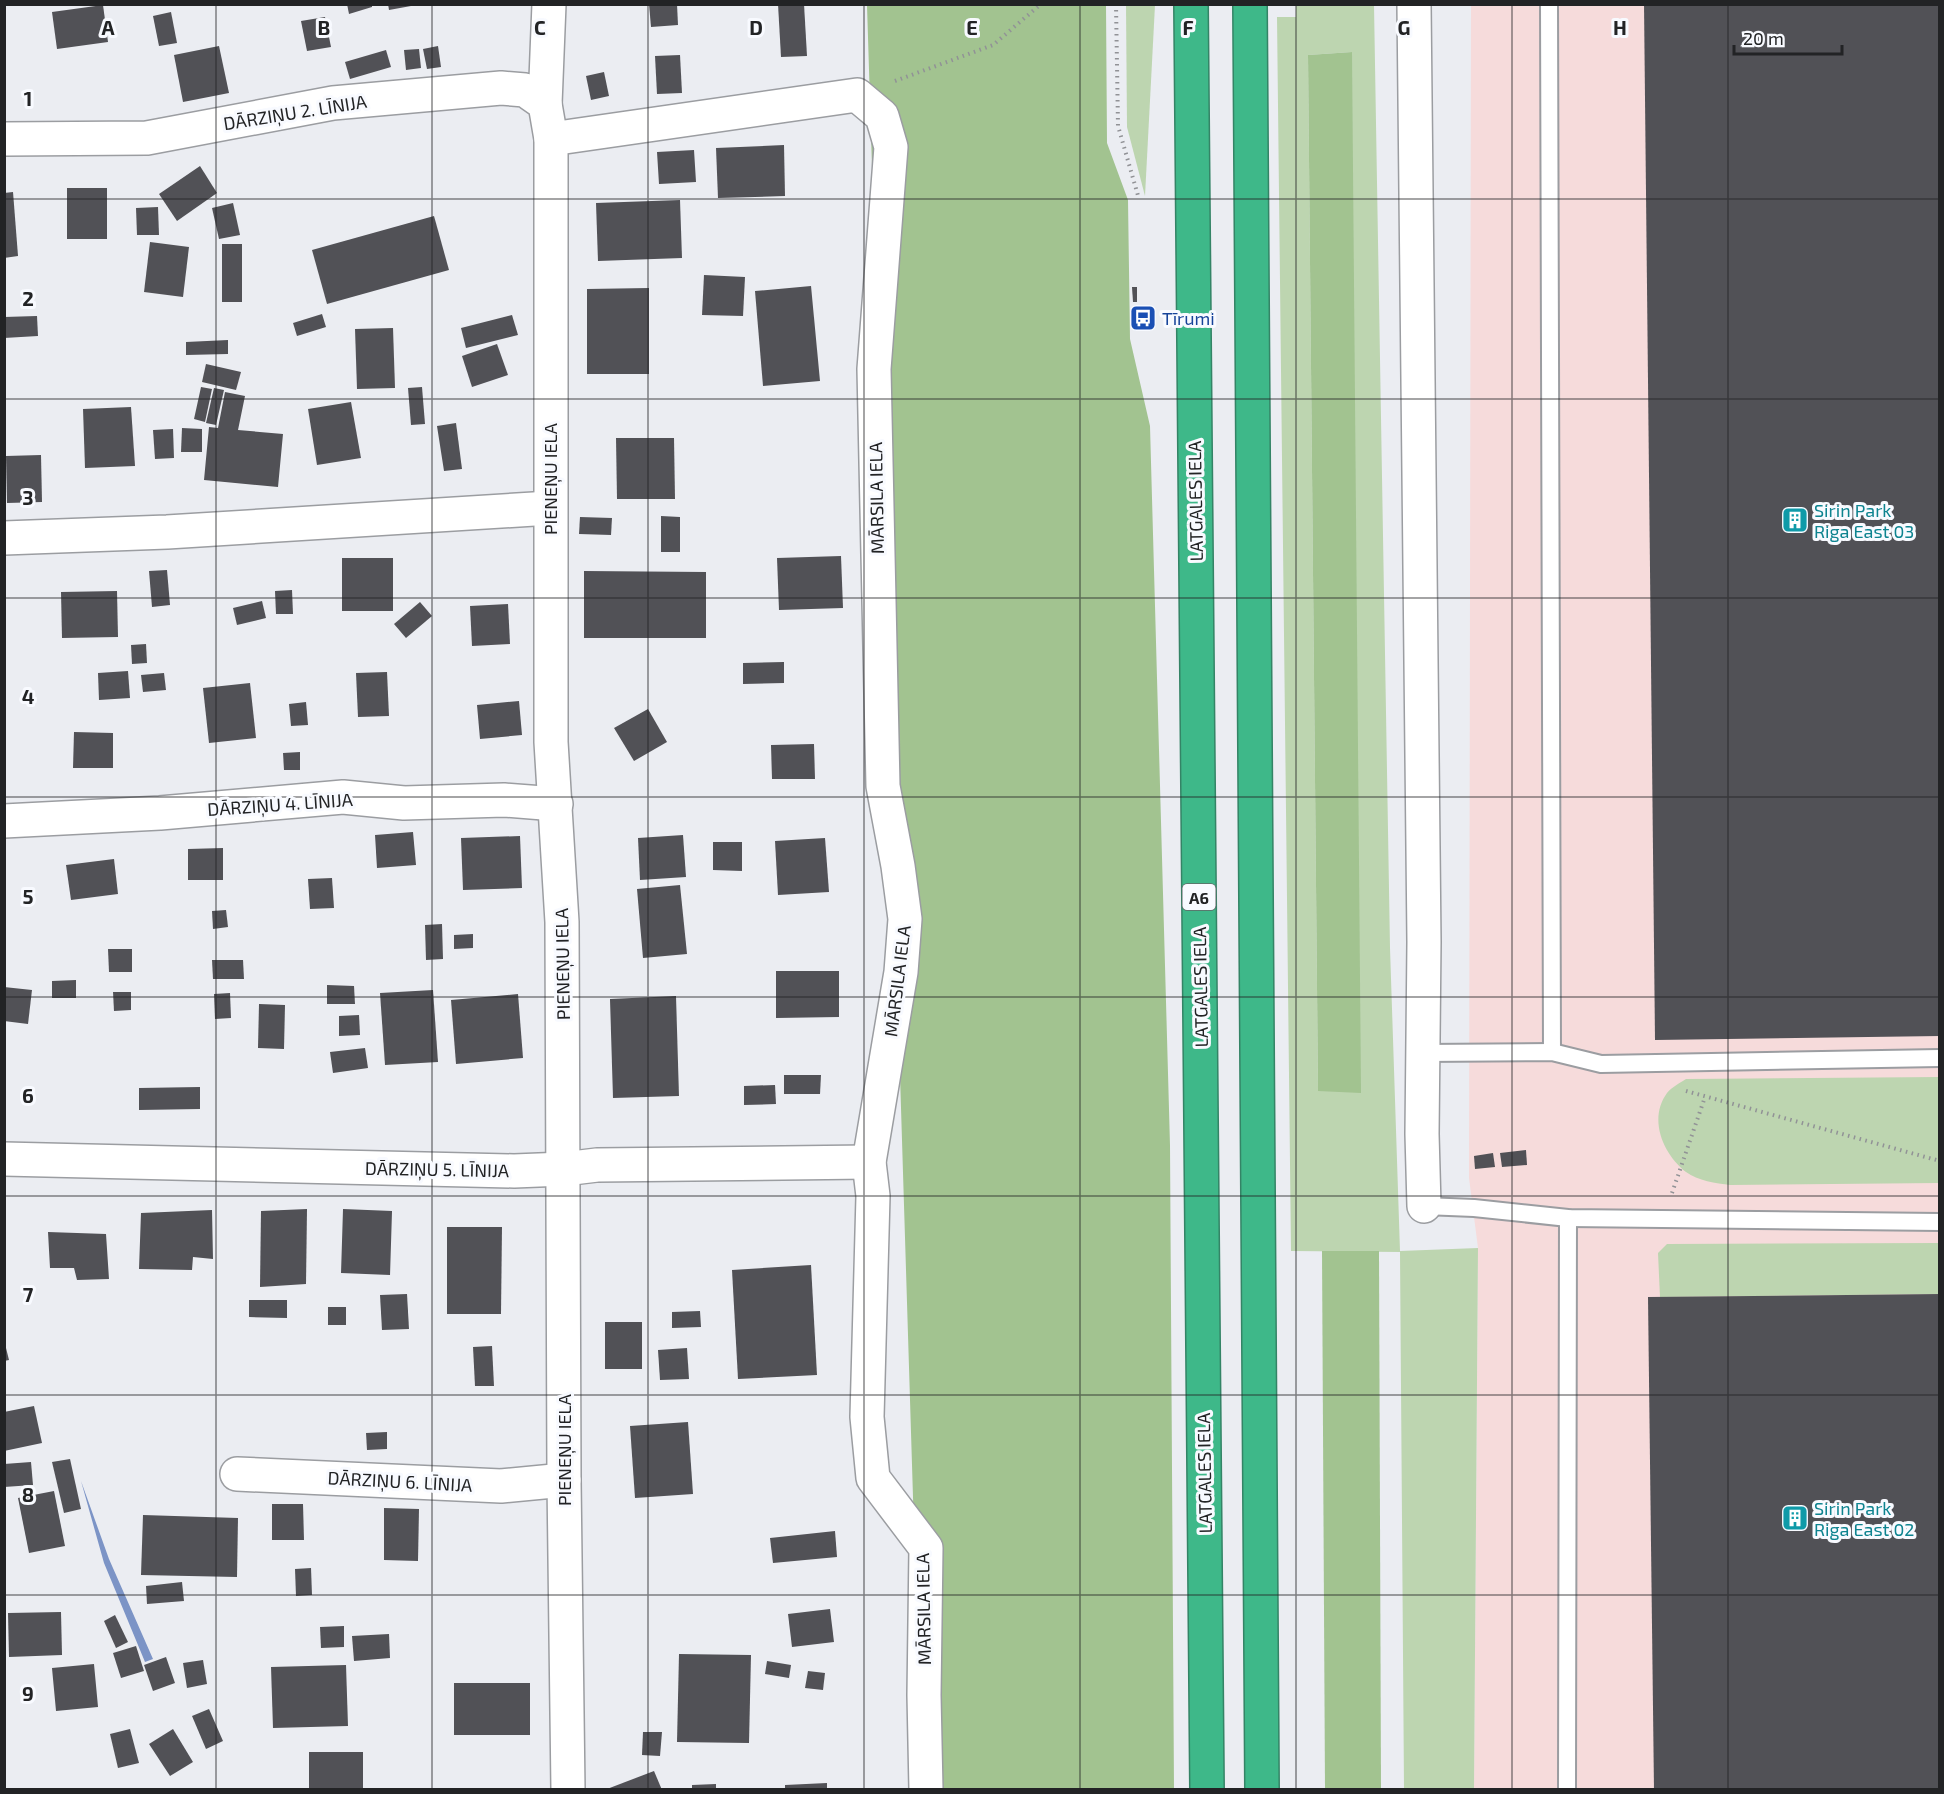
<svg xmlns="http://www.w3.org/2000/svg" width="1944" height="1794" viewBox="0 0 1944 1794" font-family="'Exo 2',sans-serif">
<rect width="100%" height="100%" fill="#ebedf2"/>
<path fill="#f6dbdb" d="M1471 5H1939V1789H1474L1478 1248 1469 1178Z"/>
<g fill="#bdd5b0" fill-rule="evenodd">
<path d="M1126 5H1155L1145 196 1127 127Z"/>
<path d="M1296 5H1374L1390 948 1400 1251 1478 1248 1474 1789H1404L1400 1252 1291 1251 1277 17H1296ZM1352 52 1318 1091 1308 55Z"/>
<path d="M1939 1077V1183L1730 1185C1716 1183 1698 1181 1686 1172 1663 1154 1648 1119 1667 1093 1672 1087 1680 1083 1686 1079Z"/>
<path d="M1939 1243V1294L1660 1297 1658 1253 1667 1244Z"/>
</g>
<g fill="#a2c390">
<path d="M867 5H1106L1107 143 1128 200 1130 339 1150 426 1170 1145 1174 1789H922Z"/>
<path d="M1352 52 1361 1093 1318 1091 1308 55Z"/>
<path d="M1322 1251H1379L1381 1789H1325Z"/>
</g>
<path fill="#7c94c6" d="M81 1481 109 1559 153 1659 145 1662 104 1563Z"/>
<g fill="#515156">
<path d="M347 4H372V7L349 14Z"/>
<path d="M388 4H410L411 6 389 10Z"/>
<path d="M649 4H677L678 25 651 27Z"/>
<path d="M778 4H804L807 56 781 57Z"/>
<path d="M1644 4H1940V1036L1655 1040Z"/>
<path d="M103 5 108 42 57 49 52 12Z"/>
<path d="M171 12 177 43 159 46 153 16Z"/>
<path d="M325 17 331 47 307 51 301 21Z"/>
<path d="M219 46 229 93 183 102 174 55Z"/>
<path d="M438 46 441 67 427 69 423 49Z"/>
<path d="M419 49 421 68 406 70 404 50Z"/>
<path d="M386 50 391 67 350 79 345 62Z"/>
<path d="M680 55 682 93 657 94 655 56Z"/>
<path d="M604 72 609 96 591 100 586 76Z"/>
<path d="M784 145 785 196 718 198 716 148Z"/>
<path d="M694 150 696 182 659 184 657 152Z"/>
<path d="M200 166 217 193 177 221 159 194Z"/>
<rect x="67" y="188" width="40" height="51"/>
<path d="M13 192 18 256 4 258V193Z"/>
<path d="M680 200 682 258 598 261 596 203Z"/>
<path d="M233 203 240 235 219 239 212 208Z"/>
<path d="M158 207 159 235H137L136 208Z"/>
<path d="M434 216 449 270 327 304 312 250Z"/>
<path d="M150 242 189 247 183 297 144 292Z"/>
<rect x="222" y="244" width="20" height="58"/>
<path d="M704 275 745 277 743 316 702 315Z"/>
<path d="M811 286 820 381 763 386 755 291Z"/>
<path d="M1132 287H1137V302H1133Z"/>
<path d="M649 288V374H587V289Z"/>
<path d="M322 314 326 327 297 336 293 323Z"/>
<path d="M512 315 518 335 466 348 461 328Z"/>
<path d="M37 316 38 336 4 338V317Z"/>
<path d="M393 328 395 388 357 389 355 329Z"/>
<path d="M228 340V354L186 355V342Z"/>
<path d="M497 344 508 375 472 387 462 356Z"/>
<path d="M206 364 241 372 236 390 202 382Z"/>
<path d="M201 387 212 389 205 422 194 419Z"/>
<path d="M422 387 425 424 411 425 408 388Z"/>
<path d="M214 388 224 390 216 425 206 423Z"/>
<path d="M225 392 245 396 238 430 283 434 278 487 204 480 209 427 218 428Z"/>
<path d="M351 402 361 458 317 465 308 409Z"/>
<path d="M131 407 135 466 85 468 83 409Z"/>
<path d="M456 423 462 469 444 471 437 426Z"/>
<path d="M182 428 202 429V452H181Z"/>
<path d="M173 429 174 458 155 459 153 430Z"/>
<path d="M616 438H674L675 499H617Z"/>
<path d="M41 455 42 502 7 503 6 456Z"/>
<path d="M661 516 680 517V552H661Z"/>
<path d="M580 517 612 518 611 535 579 534Z"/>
<path d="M841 556 843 608 779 610 777 558Z"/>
<rect x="342" y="558" width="51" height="53"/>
<path d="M167 570 170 605 152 607 149 571Z"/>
<path d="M584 571 706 572V638H584Z"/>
<path d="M292 590 293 614H276L275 591Z"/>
<path d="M117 591 118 637 62 638 61 592Z"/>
<path d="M262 601 266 618 237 625 233 608Z"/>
<path d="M420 602 432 616 406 638 394 624Z"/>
<path d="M508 604 510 644 472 646 470 606Z"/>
<path d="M146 644 147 663 132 664 131 645Z"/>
<path d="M784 662V683L743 684V663Z"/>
<path d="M128 671 130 698 99 700 98 673Z"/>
<path d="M387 672 389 716 358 717 356 673Z"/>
<path d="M164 673 166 690 143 692 141 675Z"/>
<path d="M250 683 256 738 209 743 203 688Z"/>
<path d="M519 701 522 735 480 739 477 705Z"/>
<path d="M306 702 308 725 291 726 289 704Z"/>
<path d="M648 709 667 742 634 761 614 728Z"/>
<path d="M74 732 113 733V768H73Z"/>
<path d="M814 744 815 779H772L771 745Z"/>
<path d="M300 752V770H284L283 753Z"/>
<path d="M413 832 416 865 377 868 375 835Z"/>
<path d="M683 835 686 877 640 880 638 838Z"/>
<path d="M520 836 522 888 463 890 461 838Z"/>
<path d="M825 838 829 892 778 895 775 841Z"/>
<path d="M713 842H742V871L713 870Z"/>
<path d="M223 848V880H188V849Z"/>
<path d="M114 859 118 894 71 900 66 865Z"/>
<path d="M332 878 334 908 310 909 308 879Z"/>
<path d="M680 885 687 954 643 958 637 889Z"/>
<path d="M226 910 228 927 213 929 212 911Z"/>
<path d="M442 924 443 959 426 960 425 925Z"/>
<path d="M473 934V948L454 949V935Z"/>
<path d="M108 949H132V972H109Z"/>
<path d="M212 960H243L244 979H213Z"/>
<path d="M776 971H839V1017L776 1018Z"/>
<path d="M76 980V998H52V981Z"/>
<path d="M327 985 354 986 355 1004H327Z"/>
<path d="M4 987 32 990 28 1024 4 1021Z"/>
<path d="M433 990 438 1062 385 1065 380 993Z"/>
<path d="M113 992H131V1010L114 1011Z"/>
<path d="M230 993 231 1018 215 1019 214 994Z"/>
<path d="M518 994 523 1058 456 1064 451 1000Z"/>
<path d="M676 996 679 1096 613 1098 610 999Z"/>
<path d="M259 1004 285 1005 284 1049 258 1048Z"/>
<path d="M359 1015 360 1035 339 1036V1016Z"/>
<path d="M365 1048 368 1068 333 1073 330 1052Z"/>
<path d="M784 1075H821L820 1094H784Z"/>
<path d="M775 1085 776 1104 744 1105V1086Z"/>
<path d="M200 1087V1109L139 1110V1088Z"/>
<path d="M1526 1150 1527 1165 1502 1167 1500 1153Z"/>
<path d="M1493 1153 1495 1167 1475 1169 1474 1156Z"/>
<path d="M307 1209 306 1284 260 1287 261 1211Z"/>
<path d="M343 1209 392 1211 390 1275 341 1273Z"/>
<path d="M212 1210 213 1259 193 1257 192 1270 139 1269 141 1213Z"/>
<path d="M447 1227H502L501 1314H447Z"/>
<path d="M48 1232 106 1234 109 1279 77 1280 74 1268H50Z"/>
<path d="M811 1265 817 1375 738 1379 732 1270Z"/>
<path d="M407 1294 409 1329 382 1330 380 1295Z"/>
<path d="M1940 1294V1790H1654L1648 1297Z"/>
<path d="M249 1300H287V1318L249 1317Z"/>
<rect x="328" y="1307" width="18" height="18"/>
<path d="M700 1311 701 1327 672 1328V1312Z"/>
<rect x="605" y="1322" width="37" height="47"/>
<path d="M4 1340 9 1360 4 1361Z"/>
<path d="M492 1346 494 1386H475L473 1347Z"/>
<path d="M687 1348 689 1379 660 1380 658 1350Z"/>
<path d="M34 1406 42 1443 4 1451V1412Z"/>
<path d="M688 1422 693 1494 635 1498 630 1426Z"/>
<path d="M387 1432V1449L367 1450 366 1433Z"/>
<path d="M70 1459 81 1509 64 1513 52 1462Z"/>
<path d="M31 1462 33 1485 4 1487V1464Z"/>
<path d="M54 1491 65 1546 29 1553 18 1498Z"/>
<path d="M272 1504H303L304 1540H272Z"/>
<path d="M384 1508 419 1509 418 1561 384 1560Z"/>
<path d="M143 1515 238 1518 237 1577 141 1575Z"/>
<path d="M835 1531 837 1557 773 1563 770 1538Z"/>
<path d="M311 1568 312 1595 296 1596 295 1569Z"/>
<path d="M182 1582 184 1601 147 1604 146 1586Z"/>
<path d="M830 1609 834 1642 792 1647 788 1614Z"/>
<path d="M61 1612 62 1655 9 1657 8 1613Z"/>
<path d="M115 1615 128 1642 116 1648 104 1621Z"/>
<path d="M344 1626V1647L321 1648 320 1627Z"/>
<path d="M389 1634 390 1658 354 1661 352 1636Z"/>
<path d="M136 1646 144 1671 121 1678 113 1653Z"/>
<path d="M679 1654 751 1655 749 1743 677 1742Z"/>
<path d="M166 1657 175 1683 153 1691 144 1665Z"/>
<path d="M203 1660 207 1684 187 1688 183 1663Z"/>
<path d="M767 1661 791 1665 789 1678 765 1674Z"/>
<path d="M94 1664 98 1707 56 1711 52 1668Z"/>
<path d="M346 1665 348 1726 273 1728 271 1667Z"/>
<path d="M808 1671 825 1673 823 1690 805 1688Z"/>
<rect x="454" y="1683" width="76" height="52"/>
<path d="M209 1709 223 1741 206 1749 192 1716Z"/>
<path d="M130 1729 139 1763 118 1768 110 1734Z"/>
<path d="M173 1729 193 1762 170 1776 149 1744Z"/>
<path d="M643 1732H662L660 1756 642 1755Z"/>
<rect x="309" y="1752" width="54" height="38"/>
<path d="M654 1771 662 1790H607V1789Z"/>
<path d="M827 1783V1790H785V1785Z"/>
<path d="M716 1784V1790H692V1785Z"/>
</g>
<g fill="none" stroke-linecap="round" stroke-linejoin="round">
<defs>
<g id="lane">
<path d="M1549 4 1552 1052"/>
<path d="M1423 1053 1552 1052 1601 1064 1940 1058"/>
<path d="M1424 1206 1474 1208 1568 1218 1940 1222"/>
<path d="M1567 1790 1568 1218"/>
</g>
<g id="street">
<path d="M1414 4 1424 942 1422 1134 1424 1206"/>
<path d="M545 104 549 4"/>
<path d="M4 139 147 138 333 103 501 88 525 90 545 104 551 139V742L562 922 564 1480 568 1790"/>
<path d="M551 139 857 95 882 116 891 147 874 369 883 786 898 866 905 919 901 972 869 1162 873 1196 867 1417 873 1478 926 1548 924 1695 926 1790"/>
<path d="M4 538 167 532 550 508"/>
<path d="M4 821 160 813 343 797 404 803 504 800 556 804"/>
<path d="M4 1159 514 1171 564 1169 597 1165 869 1162"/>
<path d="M237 1474 501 1486 564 1480"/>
</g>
<g id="highway">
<path d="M1191 4 1207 1790"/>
<path d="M1250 4 1262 1790"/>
</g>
</defs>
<use href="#lane" stroke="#9b9da1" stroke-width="20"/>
<use href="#street" stroke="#9b9da1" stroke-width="36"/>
<use href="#highway" stroke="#348466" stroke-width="36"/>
<g stroke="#919296" stroke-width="4" stroke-dasharray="1.5 4.5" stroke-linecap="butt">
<path d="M1116 4 1118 126 1139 199"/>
<path d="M895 81 993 45 1041 4"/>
<path d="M1686 1091 1940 1161"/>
<path d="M1672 1193 1705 1097"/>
</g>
<use href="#lane" stroke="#fff" stroke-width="16"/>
<use href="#street" stroke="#fff" stroke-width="33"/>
<use href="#highway" stroke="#3eb889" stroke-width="33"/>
</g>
<path fill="none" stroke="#222325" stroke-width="1.5" stroke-opacity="0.55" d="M216 4V1790M432 4V1790M648 4V1790M864 4V1790M1080 4V1790M1296 4V1790M1512 4V1790M1728 4V1790M4 199H1940M4 399H1940M4 598H1940M4 797H1940M4 997H1940M4 1196H1940M4 1395H1940M4 1595H1940"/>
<defs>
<symbol id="bus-square" viewBox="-11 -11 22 22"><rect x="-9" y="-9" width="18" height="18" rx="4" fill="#1a4fb4" stroke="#f8faff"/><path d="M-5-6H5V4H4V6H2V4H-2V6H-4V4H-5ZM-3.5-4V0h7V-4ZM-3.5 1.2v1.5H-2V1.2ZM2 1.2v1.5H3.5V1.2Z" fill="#fff"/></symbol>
<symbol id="building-square" viewBox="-11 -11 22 22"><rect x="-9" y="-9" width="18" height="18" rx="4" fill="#0f9aa8" stroke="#f8faff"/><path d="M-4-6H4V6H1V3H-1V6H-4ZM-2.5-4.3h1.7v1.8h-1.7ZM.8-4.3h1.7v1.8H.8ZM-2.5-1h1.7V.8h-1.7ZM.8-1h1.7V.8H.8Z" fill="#fff"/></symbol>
</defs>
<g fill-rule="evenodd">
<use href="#bus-square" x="1128" y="303" width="30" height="30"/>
<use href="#building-square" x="1780" y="505" width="30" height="30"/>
<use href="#building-square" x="1780" y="1503" width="30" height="30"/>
</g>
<g text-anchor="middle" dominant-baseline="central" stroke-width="6" stroke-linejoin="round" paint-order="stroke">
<rect fill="#f8faff" stroke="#626466" stroke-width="1.5" x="1182.5" y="884" width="33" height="26" rx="4.5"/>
<g font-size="16" font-weight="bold" fill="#222325">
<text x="1199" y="897">A6</text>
</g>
<g font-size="18" fill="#222325" stroke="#f8faff">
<text transform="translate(295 112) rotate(-9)">DĀRZIŅU 2. LĪNIJA</text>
<text transform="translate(550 479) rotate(-90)">PIENEŅU IELA</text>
<text transform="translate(876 498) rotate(-91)">MĀRSILA IELA</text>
<text transform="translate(1195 501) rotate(-91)">LATGALES IELA</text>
<text transform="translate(280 804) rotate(-4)">DĀRZIŅU 4. LĪNIJA</text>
<text transform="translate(562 964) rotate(-91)">PIENEŅU IELA</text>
<text transform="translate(897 981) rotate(-83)">MĀRSILA IELA</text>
<text transform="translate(1200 987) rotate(-91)">LATGALES IELA</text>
<text transform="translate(437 1169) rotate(1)">DĀRZIŅU 5. LĪNIJA</text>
<text transform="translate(564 1450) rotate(-90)">PIENEŅU IELA</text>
<text transform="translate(1204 1473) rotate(-91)">LATGALES IELA</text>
<text transform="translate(400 1481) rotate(3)">DĀRZIŅU 6. LĪNIJA</text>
<text transform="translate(923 1609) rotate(-91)">MĀRSILA IELA</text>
</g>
<g font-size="18" fill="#164399" stroke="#f8faff" text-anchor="start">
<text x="1162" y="318">Tīrumi</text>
</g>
<g font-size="18" fill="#0d838f" stroke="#f8faff" text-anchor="start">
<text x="1814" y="510">Sirin Park<tspan x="1814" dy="21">Riga East 03</tspan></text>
<text x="1814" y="1508">Sirin Park<tspan x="1814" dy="21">Riga East 02</tspan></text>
</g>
</g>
<g font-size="20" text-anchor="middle" font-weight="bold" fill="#222325" stroke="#f8faff" stroke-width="6" stroke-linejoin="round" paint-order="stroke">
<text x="108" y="35">A</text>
<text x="324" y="35">B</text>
<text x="540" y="35">C</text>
<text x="756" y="35">D</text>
<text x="972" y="35">E</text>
<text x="1188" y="35">F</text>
<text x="1404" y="35">G</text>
<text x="1620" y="35">H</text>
<text x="28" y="106">1</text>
<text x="28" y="306">2</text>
<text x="28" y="505">3</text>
<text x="28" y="704">4</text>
<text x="28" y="904">5</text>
<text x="28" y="1103">6</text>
<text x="28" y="1302">7</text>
<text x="28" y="1502">8</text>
<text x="28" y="1701">9</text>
</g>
<rect width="1944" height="1794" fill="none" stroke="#222325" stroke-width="12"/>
<path d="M1734 45v9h108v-9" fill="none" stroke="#222325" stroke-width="3"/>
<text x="1743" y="45" font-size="18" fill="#222325" stroke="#f8faff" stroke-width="4.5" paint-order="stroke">20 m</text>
</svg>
